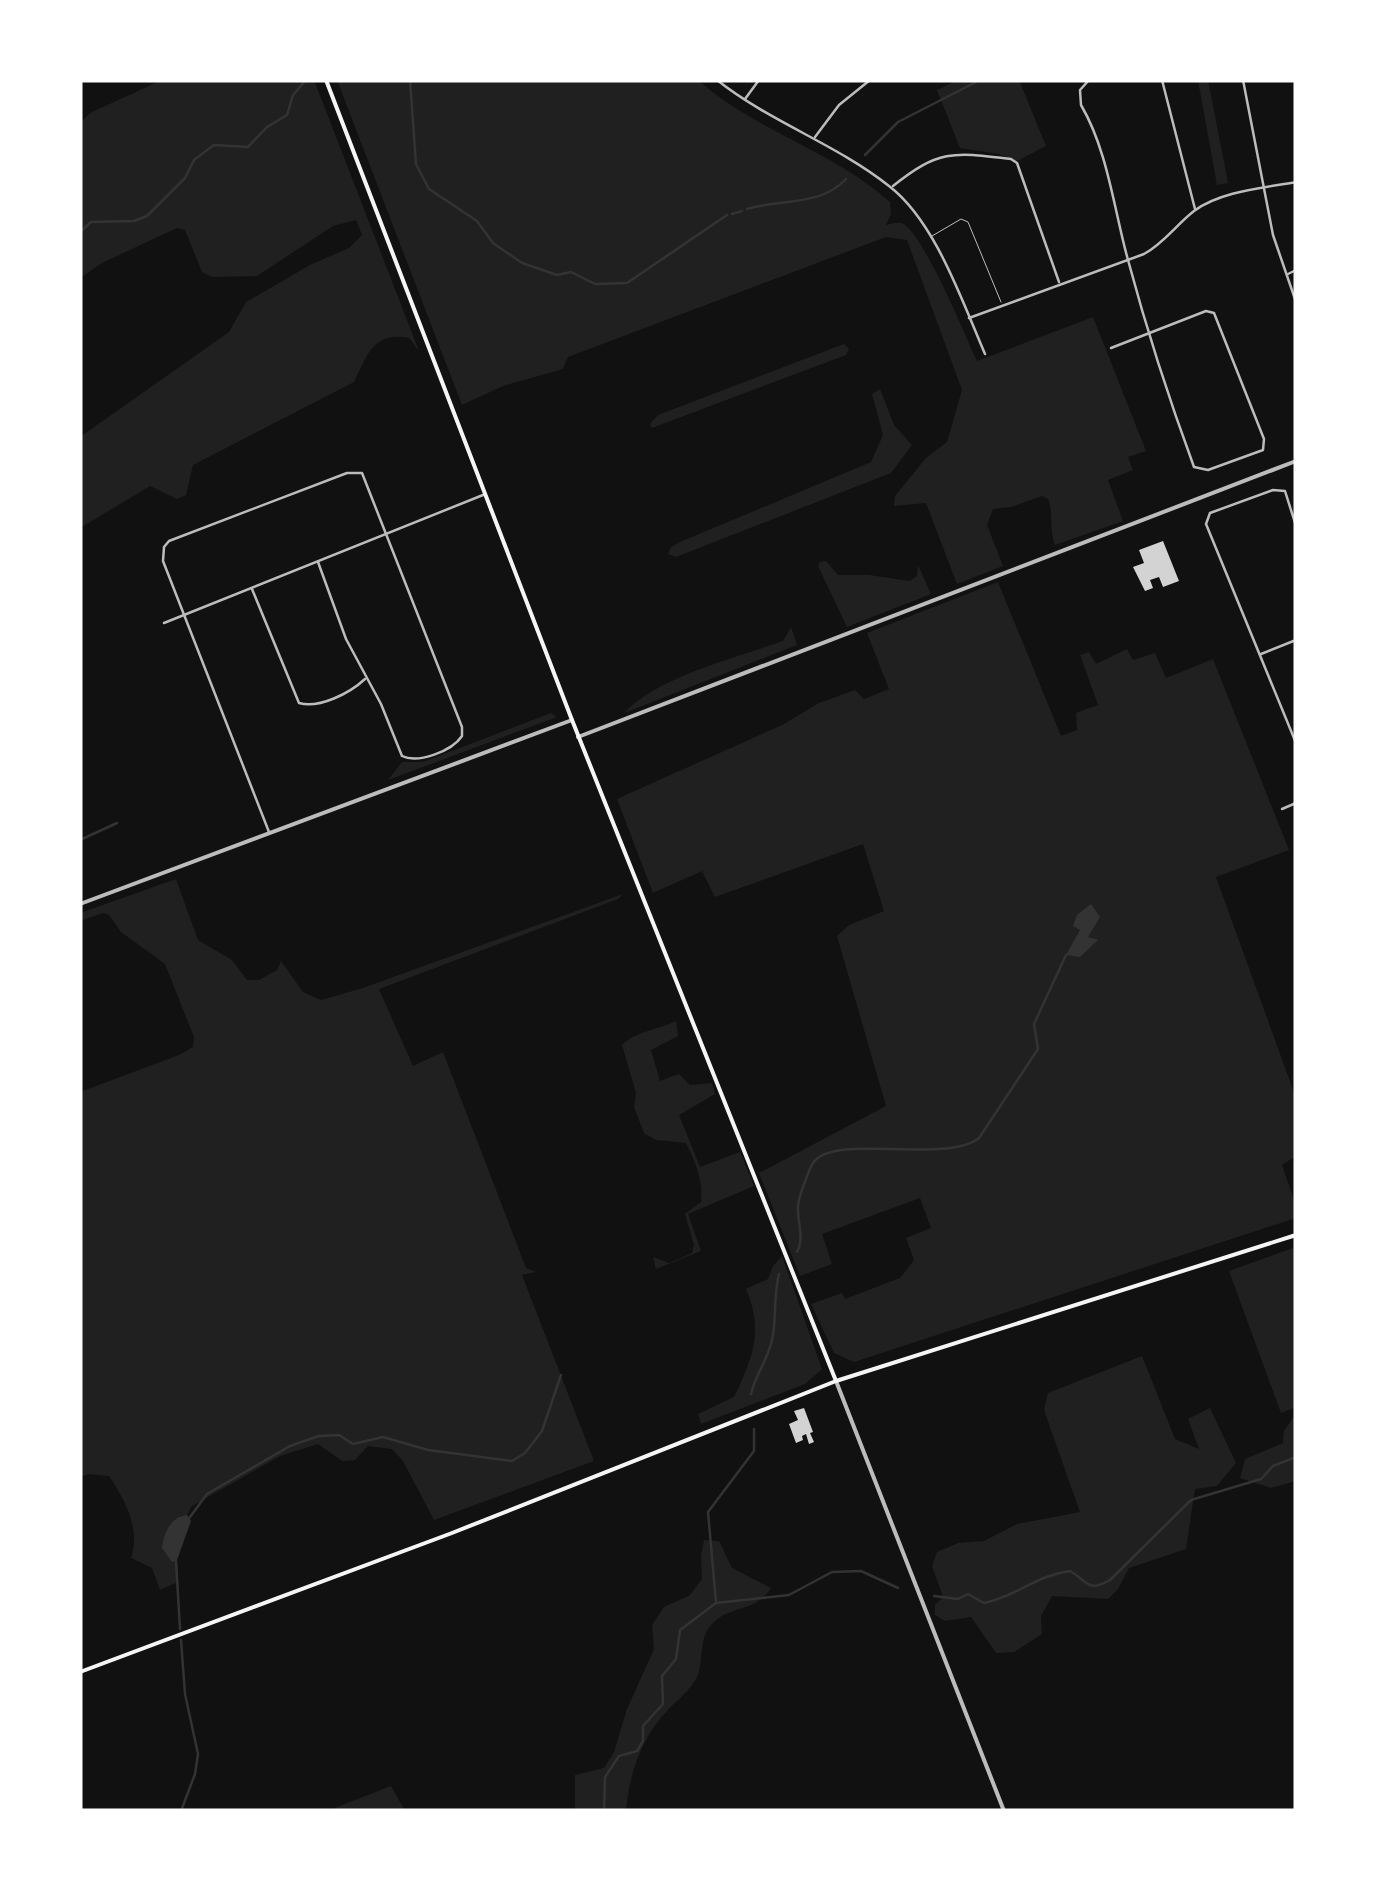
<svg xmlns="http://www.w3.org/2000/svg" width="1376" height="1891" viewBox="0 0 1376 1891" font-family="'Work Sans',sans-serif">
<rect width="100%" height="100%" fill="#111"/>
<g fill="#202020">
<path d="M162 80H314L419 351 409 338C372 331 367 357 354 382L193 465 186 495 177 499 150 486 80 528V437L229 332 246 302 310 265 349 248 362 235 356 220 333 226 257 276 212 277 202 272 185 230 177 228 102 263 80 278V123L90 113Z"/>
<path d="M337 80H698C755 131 834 151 890 202L891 214 886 225C891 224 896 222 901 223 921 227 966 338 977 361L1093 317 1146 451 1128 457 1133 470 1108 480 1123 521 1055 545C1049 529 1054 515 1048 499L1042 496 1011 507 993 509 987 525 1003 566 957 584 926 503 894 506 895 496 926 458 947 442 962 390 907 240 886 237 568 357 563 369 503 386 462 405Z"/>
<path d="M958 80H1019L1046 146 1017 161 999 154 960 148 937 90Z"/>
<path d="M1198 80H1208L1228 183 1217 185Z"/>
<path d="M844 344 849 349 846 355 652 428 650 424 658 415Z"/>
<path d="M880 389 894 425 912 445 891 473 676 557 668 554 671 547 680 542 871 462 883 435 872 394Z"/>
<path d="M826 561 838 575H869L910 581 917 576 918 565 931 594 847 627 818 566 820 562Z"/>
<path d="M998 582 1061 736 1077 730 1076 713 1098 705 1080 655 1089 652 1096 664 1127 649 1133 660 1155 653 1166 678 1213 659 1289 850 1216 877 1296 1098V1156L1282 1165 1296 1206V1218L854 1362 834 1353 811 1304 842 1293 845 1299 900 1278 914 1260 906 1238 931 1228 920 1198 822 1234 832 1264 800 1276 759 1173 886 1106 837 936 849 925 884 911 863 844 715 897 702 871 653 893 617 799 784 724 819 703 855 690 864 699 889 689 867 633Z"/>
<path d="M791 627 797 645 624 713C659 676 735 658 783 641Z"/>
<path d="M551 713 557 717 388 780 402 762H423Z"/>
<path d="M176 879 198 940 232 960 247 980H259L277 970 281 961 303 992 321 1000 363 988 623 894 618 899 379 989 413 1066 443 1052 526 1268 536 1272 522 1275 594 1461 434 1520 403 1461 392 1449 368 1446 355 1460 342 1461 318 1444 280 1456 192 1506 187 1515 180 1516 172 1561 177 1560 178 1582 160 1590 152 1568 131 1558C141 1529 125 1500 109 1476L88 1474 80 1477V1092L179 1055 193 1047 194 1037 165 964 121 932 109 915 103 913 80 921V913Z"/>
<path d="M676 1021 678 1036 651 1050 660 1081 679 1074 690 1085 712 1083 715 1094 679 1115 700 1167 740 1152 754 1186 688 1214 701 1251 656 1269 653 1257 669 1263 692 1253 694 1245 685 1214 701 1202C703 1180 696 1163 686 1143L656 1140 644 1133 634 1107 636 1093 622 1045C636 1031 658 1030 676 1021Z"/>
<path d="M1296 1247V1407L1281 1413 1229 1271Z"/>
<path d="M782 1256 822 1369 805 1384 701 1424 698 1414 734 1397C753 1357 764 1331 746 1289L768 1279 773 1266Z"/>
<path d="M1142 1356 1175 1439 1199 1449 1188 1419 1210 1408 1236 1463 1217 1486 1195 1489 1186 1549 1129 1568 1118 1589 1108 1599 1052 1596 1041 1616 1042 1634 1014 1652 996 1653 971 1617 945 1621 935 1615V1605L943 1597 932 1566 937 1552 958 1543 984 1541 1017 1524 1080 1512 1044 1410 1048 1393Z"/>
<path d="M1296 1413V1481L1271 1488 1240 1478 1245 1459 1283 1443 1284 1431Z"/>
<path d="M704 1540 719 1541 732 1568 771 1588C755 1613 733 1604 713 1623 698 1638 704 1658 698 1675 692 1689 677 1700 667 1711 641 1738 629 1775 626 1811H575V1775L604 1768 614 1752 627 1709 654 1649 652 1625 664 1607 690 1595 702 1579 701 1556Z"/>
<path d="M391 1786 405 1811H327Z"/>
</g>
<g fill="#333">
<path d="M1091 904 1100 917 1088 937 1098 940 1080 957 1066 955 1080 930 1073 926 1077 915Z"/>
<path d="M187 1515 191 1521 177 1560 172 1562 162 1548C164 1533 170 1517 187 1515Z"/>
</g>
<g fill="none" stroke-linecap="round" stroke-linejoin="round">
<g stroke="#333" stroke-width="2.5">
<path d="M410 80 416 164 429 189 477 221 493 243 522 263 557 275 571 272 595 284 627 283 727 215"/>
<path d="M865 155 898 122 980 80"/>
<path d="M747 209C784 198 819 207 846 179"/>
<path d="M732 214 742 211"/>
<path d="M80 232 91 222 134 221 147 216 185 178 194 160 214 145 248 147 267 127 287 115 293 95 306 80"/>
<path d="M80 840 117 823"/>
<path d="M797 1252C805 1237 797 1222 798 1206 798 1198 809 1170 813 1163 833 1132 945 1165 979 1138L1038 1049 1034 1024 1066 955"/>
<path d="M751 1394C755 1376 768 1359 772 1340 777 1318 773 1296 779 1274"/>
<path d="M187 1521 207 1494 290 1446 319 1436 339 1435 353 1444 383 1437 428 1450 512 1461 525 1453 542 1431 561 1375"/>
<path d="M176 1561 180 1629"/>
<path d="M934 1596 958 1599 968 1594 984 1603C1018 1596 1036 1575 1070 1571 1089 1582 1087 1593 1110 1580L1191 1500 1261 1479 1273 1466 1296 1457"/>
<path d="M716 1602 708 1512 754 1451V1429"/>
<path d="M181 1811 195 1774 198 1754 185 1694 181 1640"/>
<path d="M604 1811 605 1777 619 1756 637 1751 643 1741V1726L663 1704 662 1676 676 1659 680 1630 716 1603 789 1595 832 1572 861 1571 898 1588"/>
</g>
</g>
<g fill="#d3d3d3">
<path d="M1163 541 1179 581 1163 587 1159 577 1150 580 1153 588 1145 591 1133 567 1144 563 1139 550Z"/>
<path d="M804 1408 813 1432 810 1433 814 1442 809 1444 806 1434 802 1436 803 1440 796 1443 789 1424 798 1420 794 1411Z"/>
</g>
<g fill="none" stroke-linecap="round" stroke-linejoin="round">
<path stroke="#bcbcbc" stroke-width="1" d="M932 236 961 219 968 222 1001 302"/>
<g stroke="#bcbcbc" stroke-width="2.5">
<path d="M717 80C770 122 836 144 889 186 935 221 962 301 985 354"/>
<path d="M1089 80 1080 90 1081 105C1108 151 1114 210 1128 260 1147 331 1169 399 1194 467L1208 470 1263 450 1264 439 1214 313 1206 311 1111 348"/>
<path d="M1162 80 1195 209"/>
<path d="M1243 80 1273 235 1296 302"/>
<path d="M745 99 759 80"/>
<path d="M815 137 839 105 870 80"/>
<path d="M893 186C939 149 954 152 1011 159L1017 163 1059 282"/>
<path d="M1288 274 1296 270"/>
<path d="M969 318 1144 254C1164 243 1176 225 1194 211 1221 191 1264 188 1296 182"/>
<path d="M1296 526 1285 491 1273 490 1210 513 1206 524 1296 743"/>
<path d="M252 589 299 703C319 709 350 693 365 679"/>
<path d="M164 623 483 495"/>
<path d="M1261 654 1296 640"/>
<path d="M1282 809 1296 803"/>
<path d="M269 832 163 561 164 547 169 541 347 473H362L462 727V736C452 751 418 764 402 756L381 704 346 639 318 562"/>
</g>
<g stroke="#bcbcbc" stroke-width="4">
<path d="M578 737 1296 461"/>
<path d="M80 904 572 720"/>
<path d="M836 1381 1004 1811"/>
</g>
<g stroke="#f5f5f5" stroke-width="4">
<path d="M326 80 572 720 836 1381"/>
<path d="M80 1672 452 1533 836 1381 1296 1235"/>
</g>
</g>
<rect width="1376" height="1891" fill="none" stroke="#ffffff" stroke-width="165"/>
</svg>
